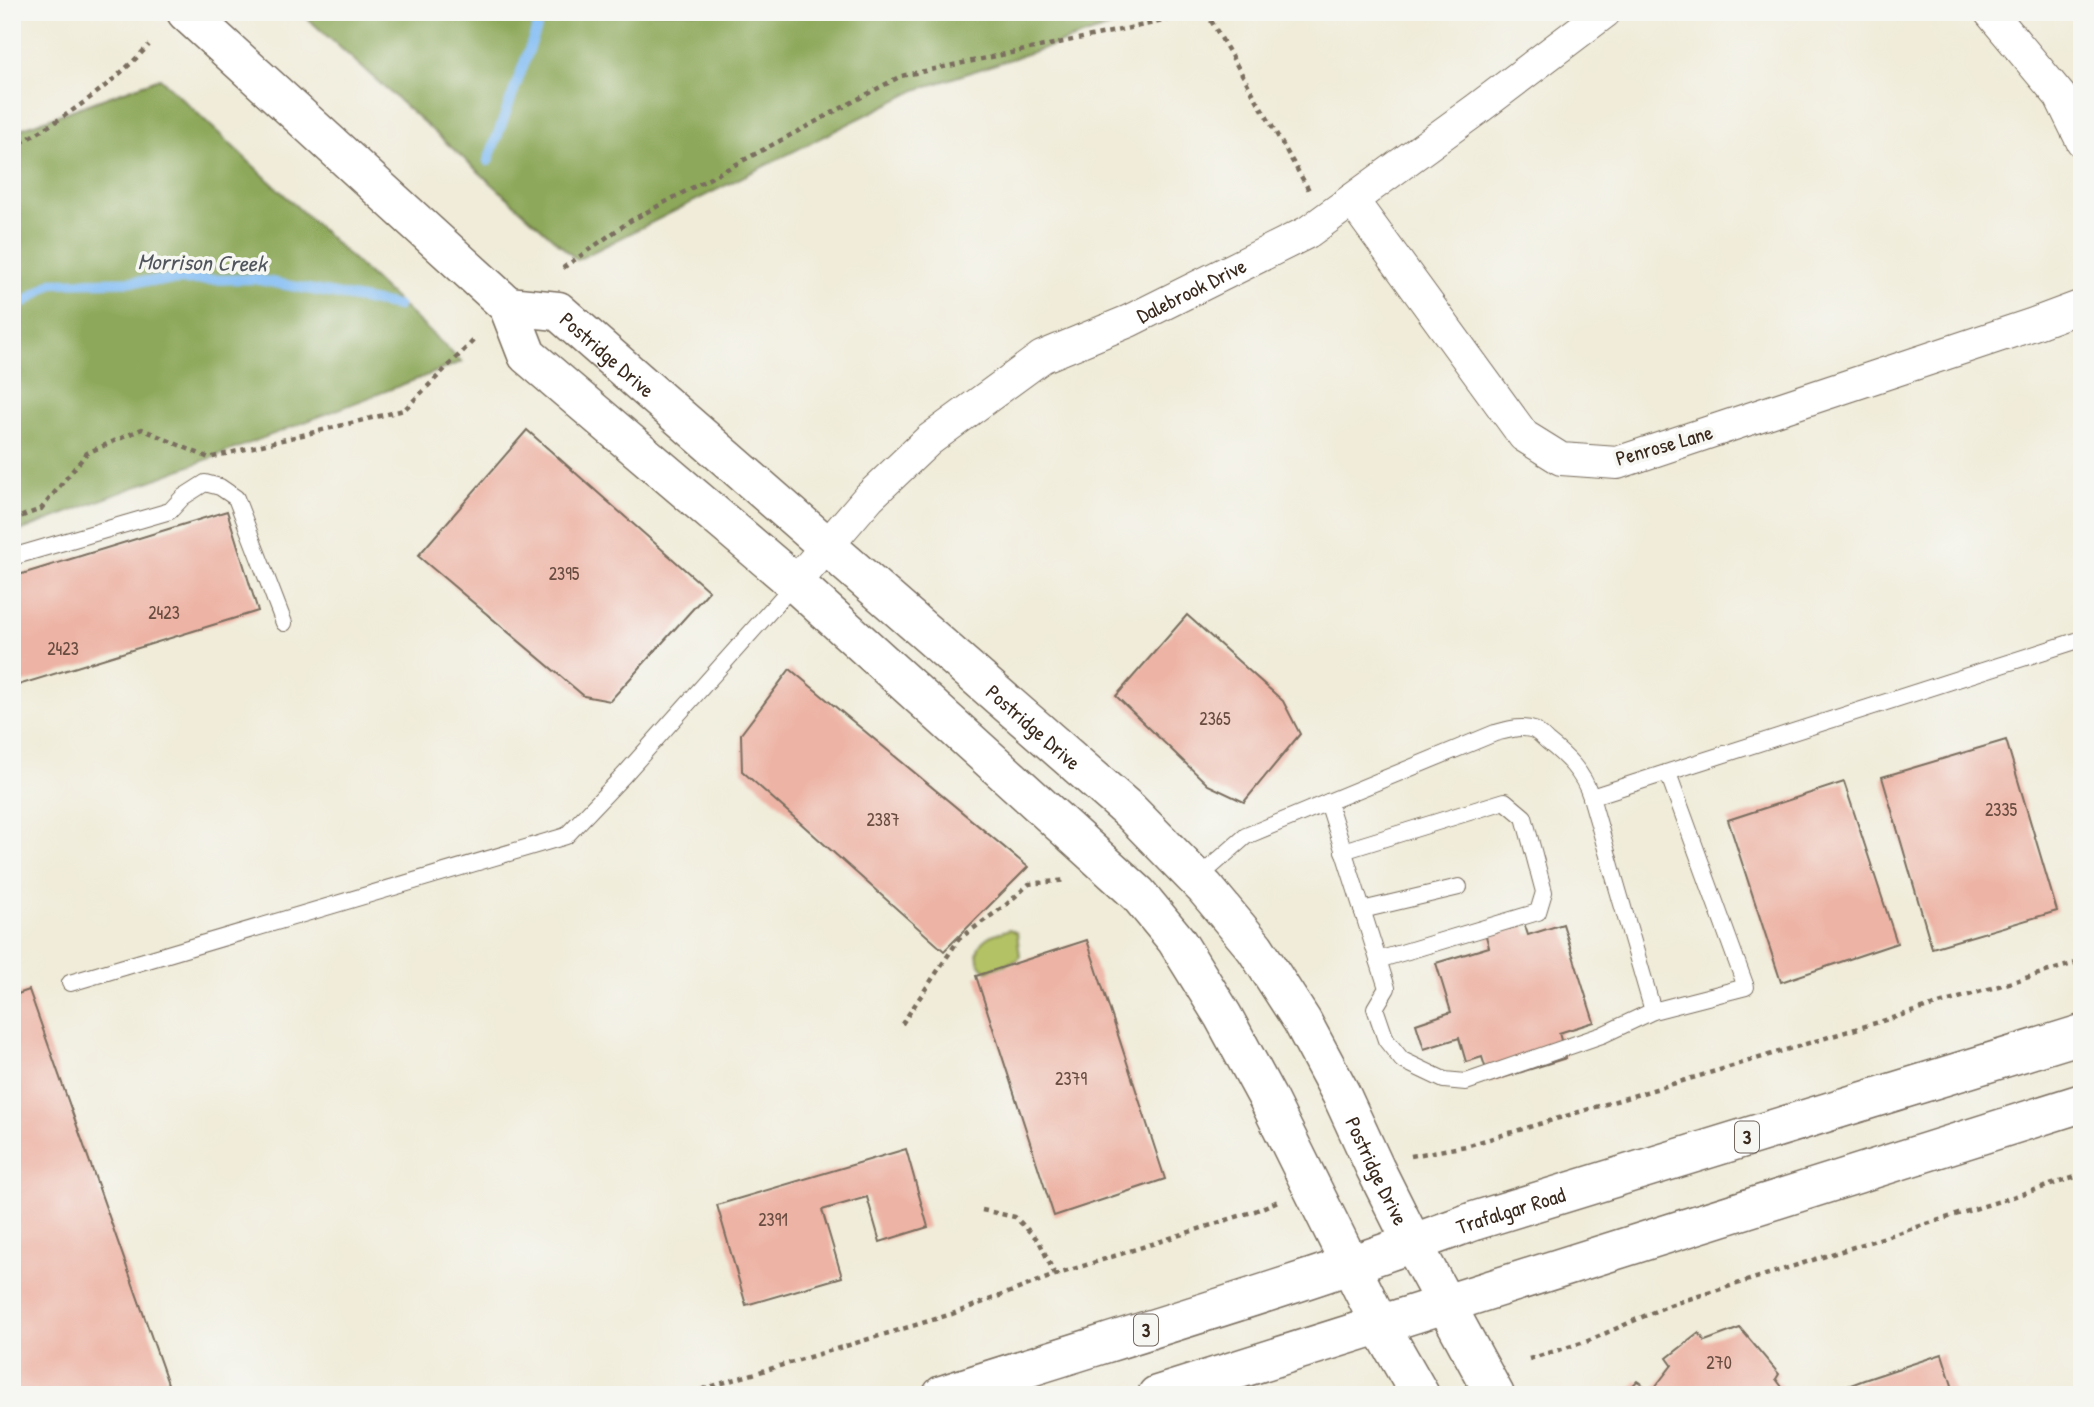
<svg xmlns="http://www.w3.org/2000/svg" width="2094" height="1407" viewBox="0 0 2094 1407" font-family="'Patrick Hand',sans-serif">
<rect width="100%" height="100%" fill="#f6f6f2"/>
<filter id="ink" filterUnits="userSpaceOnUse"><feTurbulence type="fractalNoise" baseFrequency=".0143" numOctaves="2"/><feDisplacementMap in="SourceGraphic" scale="14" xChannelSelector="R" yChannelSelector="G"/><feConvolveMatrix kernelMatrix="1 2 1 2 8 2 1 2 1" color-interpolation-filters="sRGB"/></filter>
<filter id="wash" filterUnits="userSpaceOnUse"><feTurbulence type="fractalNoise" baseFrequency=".00686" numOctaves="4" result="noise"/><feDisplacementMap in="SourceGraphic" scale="28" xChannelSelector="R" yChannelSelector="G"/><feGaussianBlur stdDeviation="1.57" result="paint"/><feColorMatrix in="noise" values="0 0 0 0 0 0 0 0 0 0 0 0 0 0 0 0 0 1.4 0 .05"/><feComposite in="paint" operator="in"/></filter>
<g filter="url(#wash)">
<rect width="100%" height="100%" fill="#f0ecd9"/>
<path fill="#b2c265" stroke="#767642" stroke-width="2" d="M1010 929 1017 933 1020 956 1018 960 987 971C974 963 974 946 988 937 994 933 1003 932 1010 929Z"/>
<g fill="#8da85a" stroke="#64693c" stroke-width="2">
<path d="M312 12H1156L916 90 577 260 307 18Z"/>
<path d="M160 78 462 362 12 534V132Z"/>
</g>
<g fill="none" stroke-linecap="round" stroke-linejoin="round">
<g stroke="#83bdf4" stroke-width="10">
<path d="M488 161 543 12"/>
<path d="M12 311 52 283 254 279 398 306"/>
</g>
</g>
<g id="blocks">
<g fill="#edb4a5">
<path d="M527 430 709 591 610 701 584 696 418 556Z"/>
<path d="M227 511 258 611 12 687V577Z"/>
<path d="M1187 615 1283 701 1300 734 1244 802 1208 785 1116 696Z"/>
<path d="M790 669 1028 867 944 951 742 771 741 734Z"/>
<path d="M2006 740 2057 911 1932 948 1882 777Z"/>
<path d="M1844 782 1897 943 1781 982 1728 820Z"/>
<path d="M1522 917 1528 935 1563 924 1594 1022 1559 1033 1566 1058 1490 1082 1482 1057 1466 1062 1459 1038 1424 1049 1416 1024 1451 1012 1436 963 1489 947 1484 929Z"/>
<path d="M1087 940 1165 1179 1054 1216 976 976Z"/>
<path d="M29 990 172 1395H12V996Z"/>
<path d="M906 1149 928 1227 880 1242 867 1197 822 1210 842 1277 746 1305 717 1205Z"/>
<path d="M1740 1328 1779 1374 1776 1379 1788 1395H1624L1637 1381 1652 1391 1672 1365 1667 1358 1699 1333 1705 1341Z"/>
<path d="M1942 1354 1955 1395H1824L1864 1380Z"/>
</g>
</g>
</g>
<g filter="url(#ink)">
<use href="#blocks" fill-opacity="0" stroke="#7a6e5f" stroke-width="2"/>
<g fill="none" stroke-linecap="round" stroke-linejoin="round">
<defs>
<g id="service">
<path d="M12 557 170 511 183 497 205 483 220 487 236 498 284 623"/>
<path d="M1591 797 1653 1011 1746 987 1668 773"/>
<path d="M1328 802 1387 988 1375 1008 1386 1040 1402 1060 1444 1080 1466 1082 1602 1035 1653 1011"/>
<path d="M1343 851 1505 801 1524 817 1544 892 1538 912 1378 960"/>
<path d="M1197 879 1246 836 1495 733C1507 730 1522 725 1534 730 1538 732 1543 737 1547 741 1566 756 1583 772 1591 797L2082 639"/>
<path d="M1362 910 1459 887"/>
<path d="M70 983 566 836 624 775 795 583"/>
</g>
<g id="minor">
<path d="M1990 12 2060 96 2082 141"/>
<path d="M1352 200 1524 436 1561 459 1617 463 2031 325 2082 306"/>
<path id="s1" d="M795 583 869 497 929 440 1042 357 1129 321 1308 232 1477 109 1605 12"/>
</g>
<g id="tertiary">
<path d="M186 12 508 306 527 355 795 583 1138 894 1176 940 1223 1016 1267 1097 1380 1325 1420 1395"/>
<path id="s2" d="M508 306 558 311 1130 811 1205 888 1255 948 1302 1021 1341 1094 1375 1168 1413 1244 1495 1395"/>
</g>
<g id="primary">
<path id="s3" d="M942 1395C1119 1338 1299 1286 1474 1221L2082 1034"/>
<path d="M1157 1395 2082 1103"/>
</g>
</defs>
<use href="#service" stroke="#7a6e5f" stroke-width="18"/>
<use href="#minor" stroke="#7a6e5f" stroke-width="34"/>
<use href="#tertiary" stroke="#7a6e5f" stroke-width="41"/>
<use href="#primary" stroke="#7a6e5f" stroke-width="41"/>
<g stroke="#7a6e5f" stroke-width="4.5" stroke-dasharray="5 5" stroke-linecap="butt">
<path d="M1206 12 1309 190"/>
<path d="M12 148C64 118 108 89 149 45"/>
<path d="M563 268 630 221 901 76 1206 12"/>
<path d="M12 520 41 509 87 453 142 429 209 458 404 410 475 339"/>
<path d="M902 1024 959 939 1007 904 1029 884 1066 880"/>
<path d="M1411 1156 1466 1146 2082 961"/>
<path d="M982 1210 1015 1217 1039 1241 1055 1275"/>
<path d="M1529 1359 1588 1341 1667 1306 2082 1175"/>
<path d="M683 1395 952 1314 1055 1275 1255 1211 1278 1201"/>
</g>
<use href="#service" stroke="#fff" stroke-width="16"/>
<use href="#minor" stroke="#fff" stroke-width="32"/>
<use href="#tertiary" stroke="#fff" stroke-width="38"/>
<use href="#primary" stroke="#fff" stroke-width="38"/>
</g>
</g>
<g text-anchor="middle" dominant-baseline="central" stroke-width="7" stroke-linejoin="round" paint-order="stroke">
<g font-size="18" fill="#684c40">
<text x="564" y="573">2395</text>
<text x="164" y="612">2423</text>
<text x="63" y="648">2423</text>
<text x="1215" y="718">2365</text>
<text x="2001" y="809">2335</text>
<text x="883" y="819">2387</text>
<text x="1071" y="1078">2379</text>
<text x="773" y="1219">2391</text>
<text x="1719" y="1362">270</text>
</g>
<g fill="#f6f6f2" stroke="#73675e" stroke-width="2">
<rect x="1735" y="1121.5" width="24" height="31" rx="5"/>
<rect x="1134" y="1314.5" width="24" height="31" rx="5"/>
</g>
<g font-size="19" font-weight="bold" fill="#3b2a1e">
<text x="1747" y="1137">3</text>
<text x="1146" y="1330">3</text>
</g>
<g font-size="21" fill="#3b2a1e" stroke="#f6f6f2">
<text stroke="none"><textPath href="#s1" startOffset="500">Dalebrook Drive</textPath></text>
<text stroke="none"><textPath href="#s2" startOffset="116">Postridge Drive</textPath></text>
<text transform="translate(1664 445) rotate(-16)">Penrose Lane</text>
<text stroke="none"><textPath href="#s2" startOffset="682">Postridge Drive</textPath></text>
<text stroke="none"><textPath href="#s2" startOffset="1250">Postridge Drive</textPath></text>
<text stroke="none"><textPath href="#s3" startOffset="598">Trafalgar Road</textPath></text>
</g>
<g font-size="23" font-style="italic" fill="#51565e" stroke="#f6f6f2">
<text transform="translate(202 262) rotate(1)">Morrison Creek</text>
</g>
</g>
<rect width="2094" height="1407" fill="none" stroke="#f6f6f2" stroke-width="42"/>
</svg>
